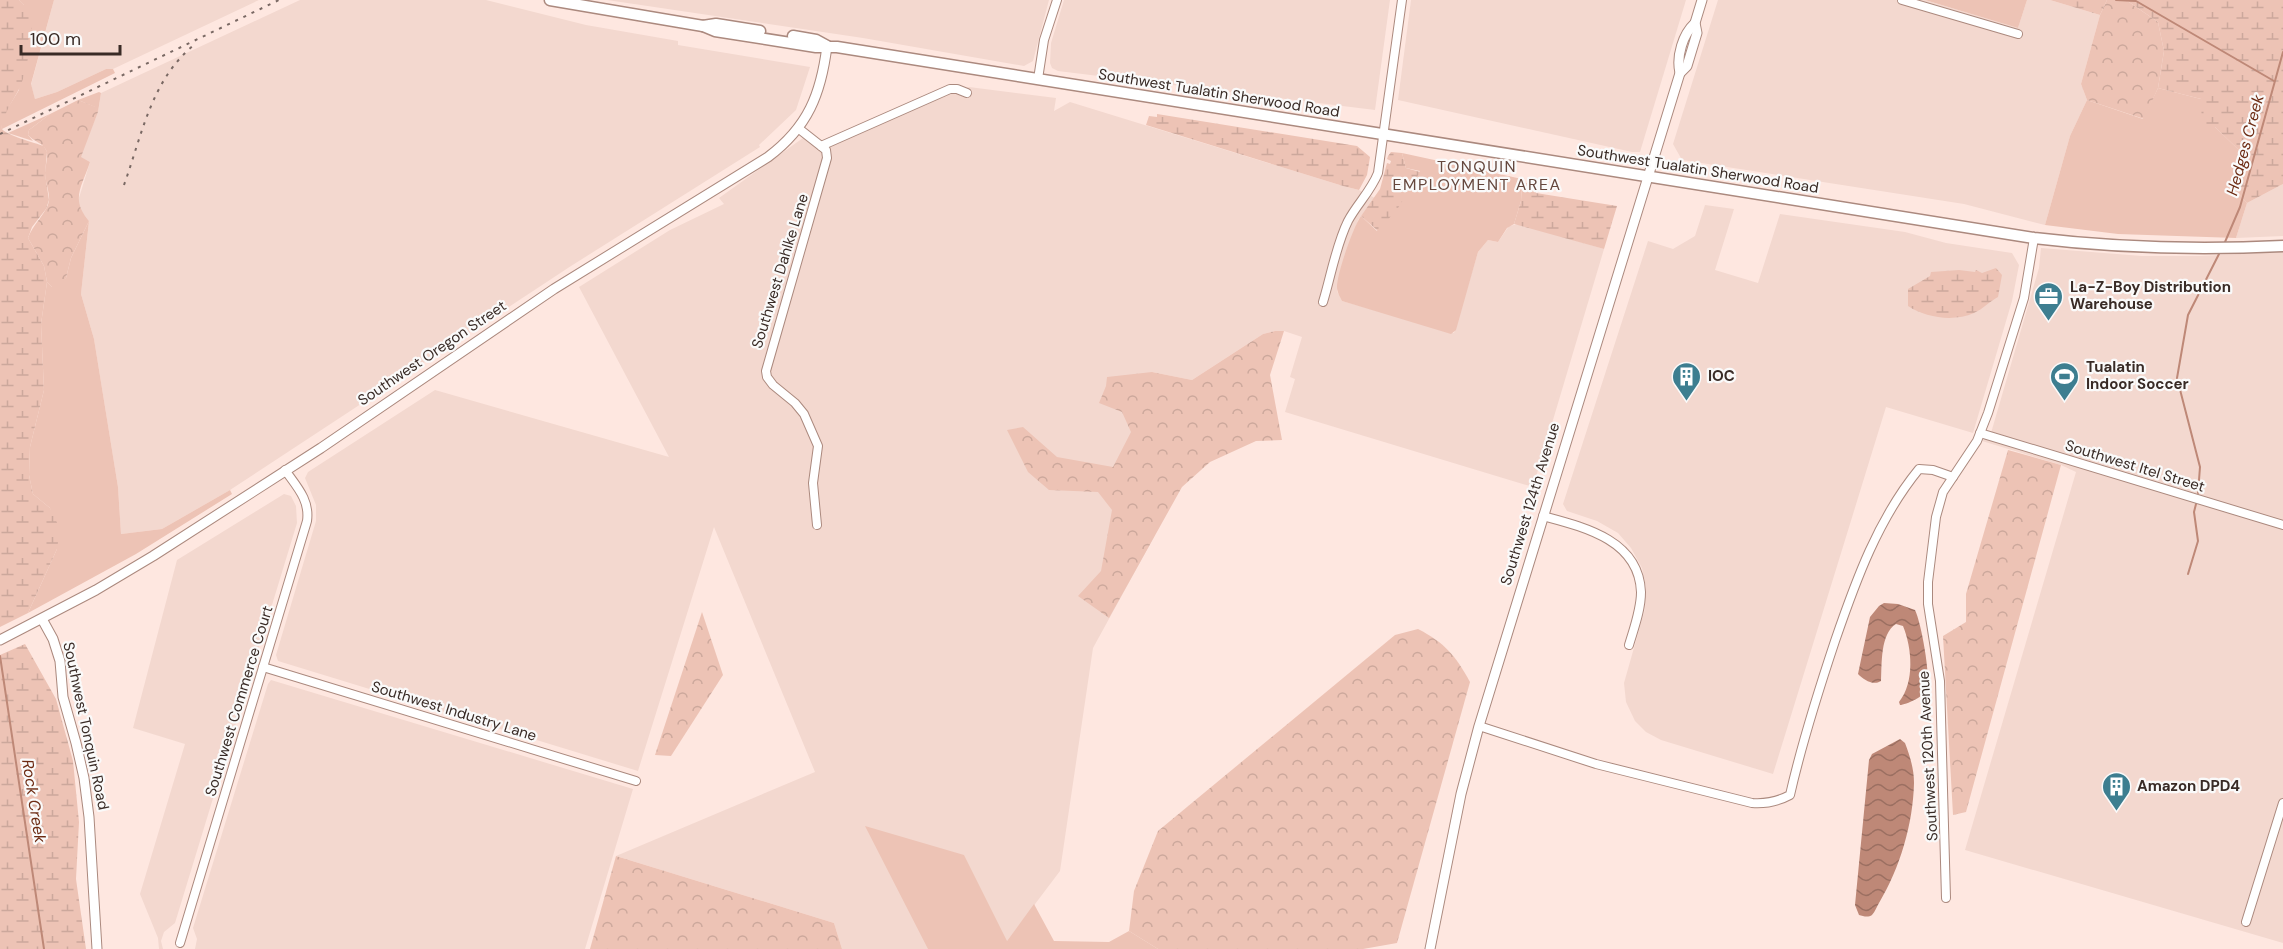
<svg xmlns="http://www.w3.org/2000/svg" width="2283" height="949" viewBox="0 0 2283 949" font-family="'DM Sans',sans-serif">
<defs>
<pattern id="forest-crowns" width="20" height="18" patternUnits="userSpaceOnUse" patternTransform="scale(1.5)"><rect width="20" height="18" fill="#edc3b5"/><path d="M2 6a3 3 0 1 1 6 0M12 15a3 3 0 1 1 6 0" fill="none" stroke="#cca89c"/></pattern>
<pattern id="wetland-marsh" width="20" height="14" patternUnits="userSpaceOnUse" patternTransform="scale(1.5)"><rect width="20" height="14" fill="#edc3b5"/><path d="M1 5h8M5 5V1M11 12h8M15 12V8" fill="none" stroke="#cca89c"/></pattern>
<pattern id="water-waves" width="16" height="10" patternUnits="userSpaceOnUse" patternTransform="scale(1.5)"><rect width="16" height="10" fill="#be8877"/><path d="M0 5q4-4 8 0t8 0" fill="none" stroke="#9b6f61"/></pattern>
</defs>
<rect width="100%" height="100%" fill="#fee7e0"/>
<g fill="#f3d8cf">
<path d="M54 0H259L113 69H106L57 92 35 99 31 85Z"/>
<path d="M300 0H486L586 25 678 41V45L810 67 796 110 759 145 760 147 571 266 230 490 162 529 121 534 118 487 94 339 81 294 89 221 80 210 78 201 90 162 80 157 98 112 101 93Z"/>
<path d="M607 0H1049L1033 61 1024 66 863 38Z"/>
<path d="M1064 0H1390L1375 110 1058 71 1052 68 1050 63 1051 43Z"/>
<path d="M1411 0H1686L1640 152H1632L1398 100Z"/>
<path d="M1718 0H1925L2018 28 2027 0H2050L2100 15 2081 84 2087 100 2070 136 2045 225 1964 204 1682 160 1673 144Z"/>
<path d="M969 87 1056 98 1054 111 1070 102 1343 186 1359 190 1375 198 1358 220 1337 291 1342 301 1454 333 1478 252 1488 240 1498 242 1509 226 1519 224 1604 249 1533 487 1285 412 1295 379 1290 377 1302 337 1284 331H1275L1263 334 1192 380 1152 372 1199 405 1154 537 1093 648 1060 871 1001 949H842L834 923 616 856 815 772 714 527 638 771 278 661 276 655 316 521V505L305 478 308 472 435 390 669 457 579 287 670 230 724 204 719 198 803 138 827 154 834 140Z"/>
<path d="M2283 184V236L2236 238 2247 203Z"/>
<path d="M1705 205 1734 209 1715 270 1758 283 1780 214 1905 232 1946 243 2012 253 2019 265 2012 301 1973 433 1886 407 1773 774 1661 740 1646 732 1635 721 1626 702 1624 683 1645 609 1646 587 1642 568 1631 548 1618 533 1597 521 1567 511 1563 504 1648 241 1673 249 1695 236Z"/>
<path d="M2041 248 2142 256H2199L2283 252V943L1965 850 2076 472 2061 465 1982 441 1991 433 2039 268Z"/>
<path d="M284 494 291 496 296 506 297 523 175 923 164 932 161 941 163 949H159L158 938 140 894 185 744 133 728 177 560Z"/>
<path d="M271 680 633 789 585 949H195L197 939 193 928 268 684Z"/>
</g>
<g fill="#edc3b5">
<path d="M19 0H54L31 84 35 99 57 92 106 69H113L115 73 2 129 1 124 4 114 19 90 24 5Z"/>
<path d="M1925 0H2027L2018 28Z"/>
<path d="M2158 88 2201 99 2215 127 2244 155 2236 191 2247 203 2236 238 2118 234 2045 225 2070 136 2087 100 2143 119Z"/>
<path d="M99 92 101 93 98 112 95 107 78 100Z"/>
<path d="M50 114 29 130 28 135 33 141 8 133Z"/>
<path d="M1402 153 1522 179 1521 201 1514 224 1507 228 1498 242 1488 240 1478 252 1456 330 1451 334 1342 301C1340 297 1337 292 1337 287 1337 274 1353 227 1361 216L1377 231 1420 171 1406 168Z"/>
<path d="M89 221 81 294 94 339 118 487 121 534 162 529 230 490 232 494 136 554 28 613 57 549 50 508 33 494 29 475 30 447 44 390 41 324 47 282 52 287 66 278 71 258Z"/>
<path d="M865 826 964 855 1007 941 1034 904 1054 941 1109 942 1129 931 1158 949H928Z"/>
</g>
<g fill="url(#forest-crowns)">
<path d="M2107 0H2126L2158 22 2164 51 2158 88 2144 119 2087 100 2081 84 2100 15Z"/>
<path d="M78 100 96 107 98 112 81 157 90 162C82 187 70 199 89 221L71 258 66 278 59 287H52L47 282 44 266 28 238C32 225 47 213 49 201 50 192 45 182 45 173 45 166 49 156 46 150 43 143 33 141 28 135L29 130 50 114Z"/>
<path d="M1275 331H1284L1270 375 1282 440 1256 441 1210 462 1182 487 1109 618 1078 596 1101 571 1112 510 1098 492 1049 490 1028 472 1007 430 1023 427 1057 457 1113 467 1131 432 1122 412 1099 403 1106 386 1107 377 1152 372 1192 380 1263 334Z"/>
<path d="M2008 450 2061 465 1966 812 1953 815 1943 636 1966 622V594Z"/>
<path d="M702 612 723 675 671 756 655 755Z"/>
<path d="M1418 629C1445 643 1455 655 1470 682L1397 943 1363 949H1158L1129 931 1134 891 1158 831 1395 635Z"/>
<path d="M616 856 834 923 842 949H590Z"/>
</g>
<g fill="url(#wetland-marsh)">
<path d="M0 0H19C25 5 29 12 31 19 34 33 26 74 20 87 16 96 0 119 2 129 6 135 35 143 44 146L47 152 45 174 49 200 46 209 32 227 28 238 44 266 47 282 41 324 44 390 30 447 29 475 33 494 50 508 60 529 57 549 28 613 0 627Z"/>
<path d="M2050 0H2107L2100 15Z"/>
<path d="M2126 0H2283V184L2247 203 2236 191 2244 155 2215 127 2202 126 2201 99 2158 88 2164 51 2158 22Z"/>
<path d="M1157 114 1357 146 1370 157 1367 175 1359 190 1343 186 1146 125 1149 116 1157 117Z"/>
<path d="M1391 152 1402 153 1406 168 1420 172 1398 208 1378 231 1361 216 1380 189 1387 163 1390 164 1391 161 1387 159 1388 156Z"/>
<path d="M1522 182 1537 185 1536 193 1617 206 1604 249 1514 224 1521 201Z"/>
<path d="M1996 268 2002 275 1998 297C1990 301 1983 309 1974 313 1954 322 1926 318 1908 306V289L1930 276 1931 272 1959 270 1975 272 1976 270 1982 273Z"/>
<path d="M25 644 56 699 73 761 79 822 76 879 86 949H0V655Z"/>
</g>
<g fill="url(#water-waves)">
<path d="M1884 603 1898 604 1915 610C1921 622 1931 676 1927 689 1925 696 1906 705 1900 705L1899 702C1915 682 1912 648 1903 626L1896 624C1880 634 1882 664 1881 681 1873 686 1864 680 1858 674L1870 617 1879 606Z"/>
<path d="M1900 739 1905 743C1910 756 1914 769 1914 783 1913 824 1900 868 1879 903 1877 906 1875 912 1872 915 1868 918 1863 916 1859 915L1855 905 1869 760 1872 754Z"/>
</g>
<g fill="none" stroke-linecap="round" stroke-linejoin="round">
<g stroke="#be8877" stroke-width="2">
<path d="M2116 0 2136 1 2274 81"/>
<path d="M2225 242 2240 207 2283 52"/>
<path d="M2198 493 2200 467 2177 378 2188 315 2219 254"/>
<path d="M2188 574 2198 541 2194 512 2196 504"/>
<path d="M0 656 44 949"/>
</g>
<defs>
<g id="minor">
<path d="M1902 0 2018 34"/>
<path d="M1038 79 1044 40 1057 0"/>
<path d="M798 128 826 150 827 158 766 371 767 377 773 385 795 403 804 414 818 446 813 483 817 525"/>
<path d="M821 146 950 89H957L967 93"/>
<path d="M1323 302C1331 276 1336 245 1348 221 1357 204 1371 191 1378 173L1402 0"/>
<path d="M1980 433 2283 525"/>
<path d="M1543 516C1584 527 1639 540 1641 592 1641 610 1634 628 1629 645"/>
<path d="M263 667 636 781"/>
<path d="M1479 726 1596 764 1752 803C1766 804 1777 802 1790 795 1802 742 1818 692 1835 641 1856 580 1878 519 1919 469L1933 470 1953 477"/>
<path d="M1946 898 1940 681 1928 604V582L1936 517 1943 492 1977 441 1988 413 2024 298 2034 238"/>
<path d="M2246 922 2283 803"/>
<path d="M180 943 307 521C310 500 297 487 285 470"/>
</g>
<g id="major">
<path d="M1680 73 1687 66 1697 33 1695 23 1702 0"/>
<path d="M42 619 53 639 60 661 63 697 76 743 84 778 89 817 97 949"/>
<path d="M0 640 96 590 153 556 321 448 554 289 768 157C808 127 821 94 827 46"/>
<path d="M1430 949 1461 794 1479 726 1680 73C1676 56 1683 34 1695 23"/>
</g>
<g id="highway">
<path d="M550 0 703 26 716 24 760 31"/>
<path d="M703 26 715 31 816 47H837L2034 238C2117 248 2199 250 2283 246"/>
<path d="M793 36 816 40 827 46"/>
</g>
</defs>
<use href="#minor" stroke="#ab897e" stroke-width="10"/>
<use href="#major" stroke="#ab897e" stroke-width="11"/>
<use href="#highway" stroke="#ab897e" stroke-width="13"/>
<use href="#minor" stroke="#fff" stroke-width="8"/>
<use href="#major" stroke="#fff" stroke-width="9"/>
<use href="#highway" stroke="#fff" stroke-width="10"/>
<g stroke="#796863" stroke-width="2" stroke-dasharray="3 6" stroke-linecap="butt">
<path d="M0 134 279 0"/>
<path d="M124 185C142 135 151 80 194 45"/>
</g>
</g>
<defs>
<symbol id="office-pin" viewBox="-11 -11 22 30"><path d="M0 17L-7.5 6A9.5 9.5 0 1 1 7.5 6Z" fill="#3d7e90" stroke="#fafafa"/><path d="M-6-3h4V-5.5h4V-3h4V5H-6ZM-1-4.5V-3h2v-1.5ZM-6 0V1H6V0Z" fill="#fff"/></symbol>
<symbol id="building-pin" viewBox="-11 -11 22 30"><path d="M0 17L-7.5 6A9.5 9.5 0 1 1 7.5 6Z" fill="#3d7e90" stroke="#fafafa"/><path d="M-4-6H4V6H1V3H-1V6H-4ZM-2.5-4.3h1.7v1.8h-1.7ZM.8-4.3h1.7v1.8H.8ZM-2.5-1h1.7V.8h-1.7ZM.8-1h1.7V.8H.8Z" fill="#fff"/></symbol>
<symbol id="stadium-pin" viewBox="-11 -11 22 30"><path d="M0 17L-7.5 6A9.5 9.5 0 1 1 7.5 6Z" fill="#3d7e90" stroke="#fafafa"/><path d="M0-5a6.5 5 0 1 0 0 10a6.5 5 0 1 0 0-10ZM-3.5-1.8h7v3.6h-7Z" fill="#fff"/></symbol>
</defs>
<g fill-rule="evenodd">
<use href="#office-pin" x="2032" y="280" width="33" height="45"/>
<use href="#building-pin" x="1670" y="360" width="33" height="45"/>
<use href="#stadium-pin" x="2048" y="360" width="33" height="45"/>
<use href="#building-pin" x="2100" y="770" width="33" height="45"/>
</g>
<g text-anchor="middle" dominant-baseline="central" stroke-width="4.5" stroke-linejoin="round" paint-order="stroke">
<g font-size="15" fill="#392b26" stroke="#fafafa">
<text transform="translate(1219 93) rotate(9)">Southwest Tualatin Sherwood Road</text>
<text transform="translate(1698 169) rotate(9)">Southwest Tualatin Sherwood Road</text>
<text transform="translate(780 271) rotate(-73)">Southwest Dahlke Lane</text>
<text transform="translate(432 353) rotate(-34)">Southwest Oregon Street</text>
<text transform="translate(2135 466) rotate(17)">Southwest Itel Street</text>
<text transform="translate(1530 504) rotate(-73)">Southwest 124th Avenue</text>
<text transform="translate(239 701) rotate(-73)">Southwest Commerce Court</text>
<text transform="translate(454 711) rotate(17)">Southwest Industry Lane</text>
<text transform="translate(86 726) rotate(78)">Southwest Tonquin Road</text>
<text transform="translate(1928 756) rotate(-93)">Southwest 120th Avenue</text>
</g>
<g font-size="15" font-weight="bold" fill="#392b26" stroke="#fafafa" text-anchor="start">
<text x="2070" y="287">La-Z-Boy Distribution<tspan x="2070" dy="17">Warehouse</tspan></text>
<text x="2086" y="367">Tualatin<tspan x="2086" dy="17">Indoor Soccer</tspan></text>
<text x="1708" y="376">IOC</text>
<text x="2137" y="786">Amazon DPD4</text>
</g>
<g font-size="16" font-style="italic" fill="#6d2b13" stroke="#fafafa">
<text transform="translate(2245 145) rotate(-75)">Hedges Creek</text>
<text transform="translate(34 801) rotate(81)">Rock Creek</text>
</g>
<g font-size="16" letter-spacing="1.5" fill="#65473d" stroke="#fafafa">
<text x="1477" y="166">TONQUIN<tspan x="1477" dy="18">EMPLOYMENT AREA</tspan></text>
</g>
</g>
<path d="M21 45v9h99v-9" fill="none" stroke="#392b26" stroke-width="3"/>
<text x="30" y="45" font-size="18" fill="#392b26" stroke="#fafafa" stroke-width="4.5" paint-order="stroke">100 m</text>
</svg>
